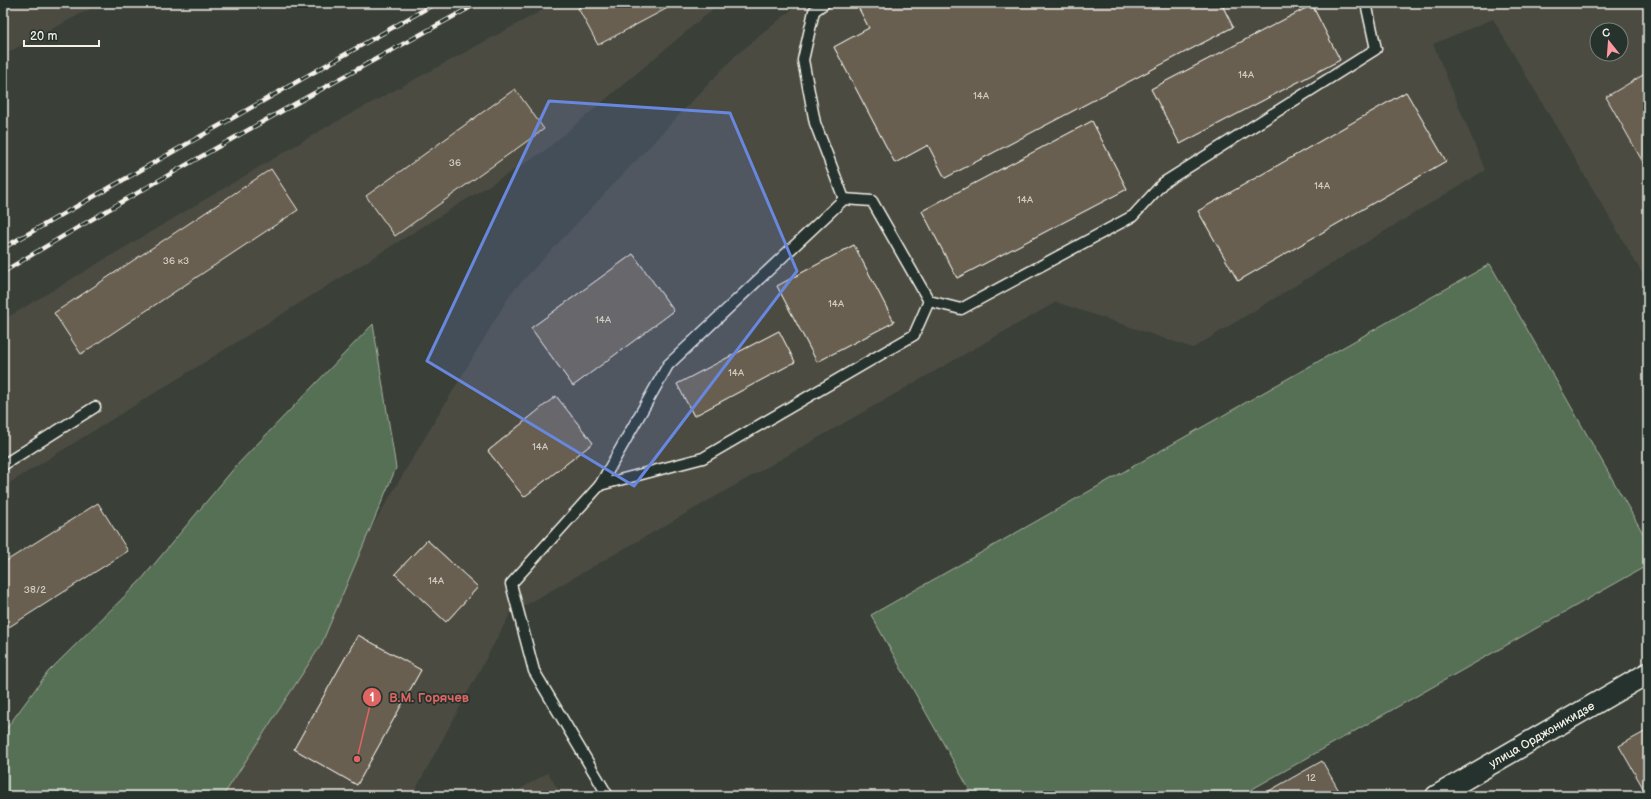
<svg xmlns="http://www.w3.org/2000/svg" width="1651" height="799" viewBox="0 0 1651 799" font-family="'Balsamiq Sans',sans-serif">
<rect width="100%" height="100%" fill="#3a4038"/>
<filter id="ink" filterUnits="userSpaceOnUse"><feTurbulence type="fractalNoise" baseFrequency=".025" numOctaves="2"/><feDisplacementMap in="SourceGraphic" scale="8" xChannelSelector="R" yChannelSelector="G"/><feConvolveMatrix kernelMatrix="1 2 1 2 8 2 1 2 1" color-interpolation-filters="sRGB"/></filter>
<g filter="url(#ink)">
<g fill="#4b4c43" fill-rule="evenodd">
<path d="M3 3H101L3 55Z"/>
<path d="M556 3H720L543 152 3 487V320L325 128Z"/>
<path d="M800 3H1648V283L1493 19 1433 44 1485 170 1193 348 1056 302 510 614 412 796H212L511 293 734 57ZM1597 30H1621V54H1597Z"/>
<path d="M548 773 562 796H508Z"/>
</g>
<g fill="#577056" stroke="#a6b09f">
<path d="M1490 264 1648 542V565L1240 796H973L871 615Z"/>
<path d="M373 324 396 468 321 645 223 796H3V733L48 672 141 580 236 466Z"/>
</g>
<g fill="#685f51" stroke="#f4f1e8">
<path d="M587 3H677L598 45 578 8Z"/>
<path d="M856 3H1221L1233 27 945 178 928 145 895 163 834 47 869 28Z"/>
<path d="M856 3H1221L1233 27 945 178 928 145 895 163 834 47 869 28Z"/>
<path d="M1312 5 1340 60 1180 144 1151 89Z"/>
<path d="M1312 5 1340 60 1180 144 1151 89Z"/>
<path d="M1648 72V171L1606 97Z"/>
<path d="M515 89 544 129 395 236 366 196Z"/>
<path d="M1406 92 1446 161 1238 281 1198 211Z"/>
<path d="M1406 92 1446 161 1238 281 1198 211Z"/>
<path d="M1092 121 1127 189 957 278 922 211Z"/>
<path d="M1092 121 1127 189 957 278 922 211Z"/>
<path d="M271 169 298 210 81 354 54 313Z"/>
<path d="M854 245 894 322 817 362 777 286Z"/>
<path d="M854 245 894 322 817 362 777 286Z"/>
<path d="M633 254 674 311 573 386 531 328Z"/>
<path d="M633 254 674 311 573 386 531 328Z"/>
<path d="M779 331 795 362 694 416 677 384Z"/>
<path d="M779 331 795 362 694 416 677 384Z"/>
<path d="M556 396 593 443 524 497 488 451Z"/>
<path d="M556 396 593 443 524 497 488 451Z"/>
<path d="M98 503 128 551 9 627 3 618V563Z"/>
<path d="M427 540 478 587 446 622 395 574Z"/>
<path d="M427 540 478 587 446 622 395 574Z"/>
<path d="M358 635 421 670 357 785 294 749Z"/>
<path d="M358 635 421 670 357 785 294 749Z"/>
<path d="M1648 730V792L1646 793 1619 746Z"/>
<path d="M1322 761 1342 796H1260Z"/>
</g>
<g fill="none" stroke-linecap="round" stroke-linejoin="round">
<defs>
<g id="lane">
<path d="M825 3 814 11 803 60 815 123 844 199"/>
<path d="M3 465 95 407"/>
<path d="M600 485 703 458 914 335 929 301"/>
<path d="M608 796 534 671 511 584 600 485 668 365 844 199 872 201 929 301 961 309 1133 216 1163 183 1376 49 1366 3"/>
</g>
<path id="street" d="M1436 796 1648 673"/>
</defs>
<use href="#lane" stroke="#f4f1e8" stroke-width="13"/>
<use href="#street" stroke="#f4f1e8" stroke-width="23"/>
<use href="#lane" stroke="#26332d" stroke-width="10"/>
<use href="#street" stroke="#26332d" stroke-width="20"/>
<defs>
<g id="rail">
<path d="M3 248 436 3"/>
<path d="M3 272C159 178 319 90 478 3"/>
</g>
</defs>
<use href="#rail" stroke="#f4f1e8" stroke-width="4.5"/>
<use href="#rail" stroke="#26332d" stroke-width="3" stroke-dasharray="9" stroke-linecap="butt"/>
</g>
</g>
<path fill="#6887de" fill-opacity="0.2" stroke="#6887de" stroke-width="3" stroke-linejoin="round" d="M549 101 730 113 797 271 634 486 427 361Z"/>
<g text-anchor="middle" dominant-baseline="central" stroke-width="3.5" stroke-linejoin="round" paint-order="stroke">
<g font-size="10" fill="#d1ccc2">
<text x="1246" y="75">14А</text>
<text x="981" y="96">14А</text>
<text x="455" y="163">36</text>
<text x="1322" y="186">14А</text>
<text x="1025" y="200">14А</text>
<text x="176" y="261">36 к3</text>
<text x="836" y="304">14А</text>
<text x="603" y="320">14А</text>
<text x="736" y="373">14А</text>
<text x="540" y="447">14А</text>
<text x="436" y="581">14А</text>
<text x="35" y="590">38/2</text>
<text x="1311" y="778">12</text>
</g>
<g font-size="12" fill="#f4f1e8" stroke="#26332d">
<text transform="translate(1542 735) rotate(-30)">улица Орджоникидзе</text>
</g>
</g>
<path fill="none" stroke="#df6462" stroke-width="1.5" d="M357 759L372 697"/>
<g fill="#df6462" stroke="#26332d" stroke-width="1.5">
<circle cx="357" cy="759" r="4"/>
<circle cx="372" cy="697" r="10"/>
</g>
<g font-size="12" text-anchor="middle" font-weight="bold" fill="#fff">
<text x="372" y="701">1</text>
</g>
<g font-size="13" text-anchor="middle" font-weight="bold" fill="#df6462" stroke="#26332d" stroke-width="3.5" stroke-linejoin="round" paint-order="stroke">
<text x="429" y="702">В.М. Горячев</text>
</g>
<rect width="1651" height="799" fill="none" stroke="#26332d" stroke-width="16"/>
<rect x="8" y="8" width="1635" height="783" fill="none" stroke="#f4f1e8" stroke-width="1.5" filter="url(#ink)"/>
<g transform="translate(1609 42) rotate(343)"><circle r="19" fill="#26332d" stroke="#787f78"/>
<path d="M0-3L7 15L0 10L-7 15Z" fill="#ff9aa2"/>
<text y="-6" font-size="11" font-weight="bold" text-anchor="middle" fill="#f4f1e8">С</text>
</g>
<path d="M24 40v6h75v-6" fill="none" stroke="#f4f1e8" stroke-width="2"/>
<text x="30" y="40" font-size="12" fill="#f4f1e8" stroke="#26332d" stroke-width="3" paint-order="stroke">20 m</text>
</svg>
